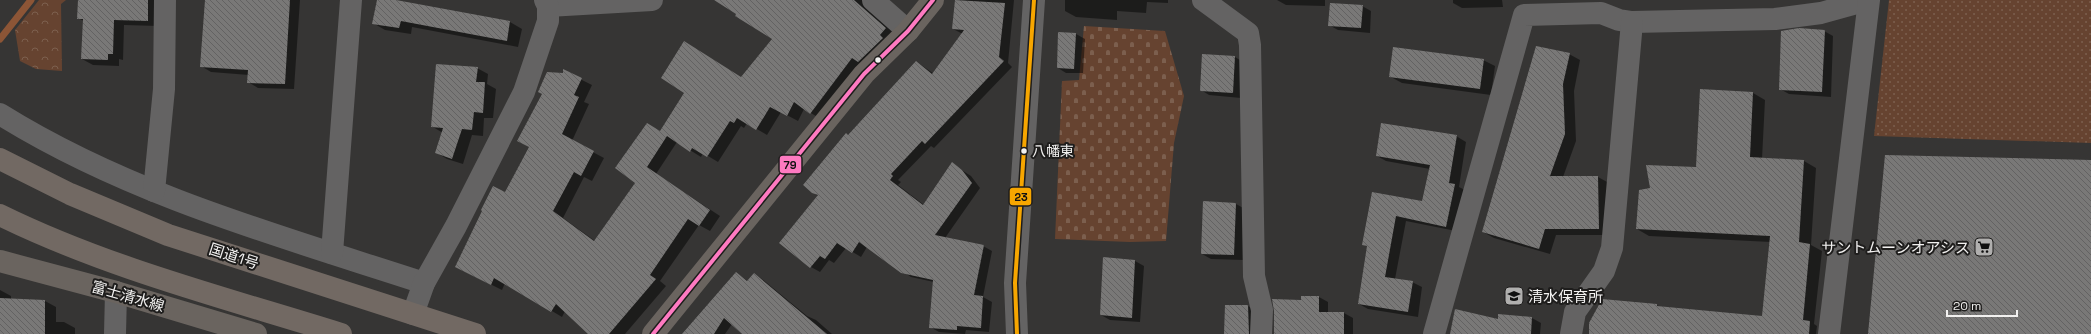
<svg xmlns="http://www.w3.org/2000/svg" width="2091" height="334" viewBox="0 0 2091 334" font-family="'Space Grotesk','Noto Sans JP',sans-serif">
<defs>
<pattern id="forest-crowns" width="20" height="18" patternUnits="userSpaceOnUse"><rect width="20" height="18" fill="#664330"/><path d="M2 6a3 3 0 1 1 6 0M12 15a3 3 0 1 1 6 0" fill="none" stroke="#7c5f4e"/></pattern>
<pattern id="cemetery-stones" width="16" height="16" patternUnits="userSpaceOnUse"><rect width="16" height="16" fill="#664330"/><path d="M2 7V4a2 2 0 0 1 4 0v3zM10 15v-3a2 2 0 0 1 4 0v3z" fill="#7c5f4e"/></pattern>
<pattern id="park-dots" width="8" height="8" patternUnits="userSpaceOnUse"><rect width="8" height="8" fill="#664330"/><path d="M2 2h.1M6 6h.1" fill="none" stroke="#7c5f4e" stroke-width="1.8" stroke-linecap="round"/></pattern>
<pattern id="building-back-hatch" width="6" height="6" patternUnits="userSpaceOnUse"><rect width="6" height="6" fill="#797877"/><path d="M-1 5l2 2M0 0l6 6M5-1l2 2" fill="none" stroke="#636262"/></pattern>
</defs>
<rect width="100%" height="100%" fill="#363534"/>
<path fill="url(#forest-crowns)" d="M39 0H66L61 4 62 71 36 69 20 61 15 30Z"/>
<path fill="url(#cemetery-stones)" d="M1084 26 1165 31 1184 96 1174 143 1166 241 1130 242 1055 239 1062 81 1079 80Z"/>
<path fill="url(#park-dots)" d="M1889 0H2091V143L1874 136Z"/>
<g fill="#0007">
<path d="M79 0H159L158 26 124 25 123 60 119 59V66L93 65 82 59 84 21 78 18Z"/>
<path d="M206 0H300L294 89 258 88 248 82 249 75 211 72 201 66Z"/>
<path d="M378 0H390L510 22 522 29 518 47 412 27 411 34 385 30 373 23Z"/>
<path d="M734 0H873L895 34 821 119 804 109 798 121 781 112 767 135 747 123 744 128 741 126 718 162 703 153 701 157 677 142 656 174 720 216 710 231 699 225 660 281 666 286 625 334H590L565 311 562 317 505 283 502 290 466 272 530 147 564 71 592 85 584 102 589 104 572 141 604 158 592 181 584 177 563 218 595 241 636 182 660 132 742 78 774 39Z"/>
<path d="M956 0H1014L1008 63 1012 67 934 148 931 146 898 180 901 182 898 185 924 205 952 164 971 176 980 188 945 238 983 246 992 251 983 297 992 302 989 332 966 330 965 334 939 332 930 327 934 282 911 277 867 247 861 257 846 248 834 263 829 260 820 272 811 267 818 196 813 192 848 136 917 62 934 74 963 34 953 29Z"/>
<path d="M1065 0H1168V3L1147 2 1146 13 1117 11V20L1076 17 1065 11Z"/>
<path d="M1277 0H1325V6L1286 5Z"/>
<path d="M1453 0H1502L1503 7 1462 8 1453 3Z"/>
<path d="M1362 6 1371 11 1370 33 1338 30 1329 25Z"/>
<path d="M1824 31 1833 36 1831 97 1789 94 1780 89Z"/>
<path d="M1059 33 1076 34 1085 39 1083 73H1066L1058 68Z"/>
<path d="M1569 54 1580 60 1574 91 1576 141 1563 177H1598L1609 183 1610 235H1556L1550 254 1494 238 1483 232Z"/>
<path d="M1235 57 1243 62 1241 98 1209 95 1201 90Z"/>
<path d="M1483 60 1495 66 1491 95 1402 83 1391 77Z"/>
<path d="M477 68 488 74 487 84 496 89 493 118H484L483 136 472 135 463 164 447 159 437 153 443 133 433 127Z"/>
<path d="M1753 93 1765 100 1762 159 1804 161 1816 168 1811 245 1822 251 1814 324 1817 326 1816 334H1590L1656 305 1661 307 1763 317 1771 242 1649 236 1637 229 1651 188 1697 168Z"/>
<path d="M1456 136 1466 142 1459 187 1465 190 1456 231 1406 221 1395 279 1412 282 1422 287 1418 317 1368 309 1359 304 1368 247 1363 244 1373 193 1423 202 1430 169 1386 161 1377 156Z"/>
<path d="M1204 202 1236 204 1245 209 1243 260 1211 259 1202 254Z"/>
<path d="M1104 258 1135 261 1144 266 1140 322 1110 320 1101 315Z"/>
<path d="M736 273 748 281 754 274 762 279 807 316 816 320 832 334H744L732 324 725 334H689Z"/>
<path d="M0 290 11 296V299L45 301 56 307V322H64L75 328V334H0Z"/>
<path d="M1302 297H1319L1328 302V313H1344L1353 318V334H1274L1302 301Z"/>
<path d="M1248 306 1256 311 1257 334H1225Z"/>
<path d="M1499 315 1532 318 1541 323 1540 334H1451L1499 320Z"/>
</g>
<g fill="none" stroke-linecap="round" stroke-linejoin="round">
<path stroke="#8c5536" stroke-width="7" d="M0 39 31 0"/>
</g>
<g fill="url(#building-back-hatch)">
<path d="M78 0H148V21L114 20 113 54H108V60L81 59 83 19H77Z"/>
<path d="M205 0H290L285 84 247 83 248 70 200 67Z"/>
<path d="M377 0H396L510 21 507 41 401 21 399 28 372 24Z"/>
<path d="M714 0H854L886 28 880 35 883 38 858 62 852 58 810 114 794 102 787 116 770 107 756 130 737 118 734 123 730 121 707 157 692 148 690 152 667 136 647 167 710 210 699 226 688 219 650 275 656 279 609 334H588L556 304 551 312 494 278 491 285 455 267 482 211 481 210 493 186 505 192 529 147 517 141 542 94 538 92 547 72 563 73V69L582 78 574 95 579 97 562 134 594 151 581 176 574 172 553 211 594 241 635 183 615 168 647 123 660 131 684 93 661 78 684 41 741 77 772 39 735 16 736 14Z"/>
<path d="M955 0 1005 3 999 57 1004 61 925 144 922 141 891 174 893 176 890 180 923 205 952 162 962 170 972 183 935 235 984 245 974 295 983 296 981 328 957 326V330L929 328 933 280 901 273 859 242 852 253 837 243 825 259 820 256 810 268 779 243 818 195 812 193 803 185 846 133 848 135 916 61 932 74 964 30 952 29Z"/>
<path d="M1330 3 1363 5 1361 28 1328 26Z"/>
<path d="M1799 28 1825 30 1822 92 1779 90 1781 31Z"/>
<path d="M1058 32 1076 33 1074 69 1057 68Z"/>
<path d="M1536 46 1570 53 1563 84 1565 134 1550 176H1598L1599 229H1545L1539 249 1482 232Z"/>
<path d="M1393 47 1484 59 1480 89 1389 77Z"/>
<path d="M1202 54 1235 56 1233 93 1200 91Z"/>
<path d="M436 64 478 67 476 82H485L483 113 474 112 472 130 462 129 452 159 435 153 443 128 431 127Z"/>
<path d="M1700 89 1753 92 1750 157 1804 160 1799 242 1810 244 1803 320 1810 321 1809 334H1589V323L1602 299 1657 304V306L1762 316 1770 236 1636 229 1639 190 1650 188 1646 165 1696 167Z"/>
<path d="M1381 123 1457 135 1449 183 1455 184 1446 227 1396 216 1385 277 1413 281 1408 312 1358 304 1367 246 1362 245 1372 192 1422 201 1430 165 1376 156Z"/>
<path d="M1885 155 2091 160V334H1868Z"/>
<path d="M1203 201 1236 203 1234 255 1201 254Z"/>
<path d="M1103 257 1135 260 1132 318 1100 315Z"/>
<path d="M736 272 747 281 754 273 827 334H742L724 318 714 334H682Z"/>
<path d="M1301 296H1319V312H1344V334H1274V311L1272 299 1301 300Z"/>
<path d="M0 298 45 300V334H0Z"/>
<path d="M1225 305H1248L1249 334H1224Z"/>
<path d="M1455 309 1498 319V314L1532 317 1531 334H1450Z"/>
</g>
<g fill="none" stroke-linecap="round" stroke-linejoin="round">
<g stroke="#646363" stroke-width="22">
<path d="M873 0 908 31"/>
<path d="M1203 0 1248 33 1250 45 1254 276 1262 310 1261 334"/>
<path d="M548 6 652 0"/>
<path d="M0 114C130 195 280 236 424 283"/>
<path d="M154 191 164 89 165 0"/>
<path d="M332 253 351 0"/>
<path d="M413 314 424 283 456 226 524 92 548 21V6L545 0"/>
<path d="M115 334 116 292"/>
<path d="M1017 334 1015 283 1034 0"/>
<path d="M1434 334 1524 15 1601 13 1619 20 1632 22 1775 19 1821 13 1868 0"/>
<path d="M1571 334 1575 312 1604 271 1612 248 1632 22"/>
<path d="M1829 334 1869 0"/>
</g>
<g stroke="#6a645f" stroke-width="22">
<path d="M0 261 116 292 256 334"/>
<path d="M653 334 864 74 908 31 933 0"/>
</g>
<g stroke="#726963" stroke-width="22">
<path d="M0 159 70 194 168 235 475 334"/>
<path d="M0 215C108 268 226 298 341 334"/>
</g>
<defs>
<path id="bus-1" d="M653 334 864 74 908 31 933 0"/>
<path id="bus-2" d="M1017 334 1015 283 1034 0"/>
</defs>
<use href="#bus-1" stroke="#1e1d1c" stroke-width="7"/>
<use href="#bus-2" stroke="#1e1d1c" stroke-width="7"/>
<use href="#bus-1" stroke="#fe7ac1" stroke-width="4"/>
<use href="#bus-2" stroke="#f7a600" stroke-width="4"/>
</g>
<defs>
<symbol id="supermarket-square" viewBox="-11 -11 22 22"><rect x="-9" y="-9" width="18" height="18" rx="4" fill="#b0afae" stroke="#1e1d1c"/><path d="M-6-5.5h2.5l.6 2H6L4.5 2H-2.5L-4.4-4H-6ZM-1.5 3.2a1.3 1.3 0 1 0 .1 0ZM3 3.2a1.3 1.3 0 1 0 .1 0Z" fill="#111"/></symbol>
<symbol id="school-square" viewBox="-11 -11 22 22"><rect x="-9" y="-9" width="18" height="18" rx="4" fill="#b0afae" stroke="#1e1d1c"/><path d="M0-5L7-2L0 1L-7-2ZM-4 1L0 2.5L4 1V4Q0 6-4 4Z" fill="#111"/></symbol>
</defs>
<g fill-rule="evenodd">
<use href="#supermarket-square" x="1973" y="236" width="22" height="22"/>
<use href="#school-square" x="1503" y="285" width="22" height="22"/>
</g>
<g fill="#f2f1f0" stroke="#1e1d1c" stroke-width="1.5">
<circle cx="878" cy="60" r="3.5"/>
<circle cx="1024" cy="151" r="3.5"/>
</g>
<g text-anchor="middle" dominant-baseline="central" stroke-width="4" stroke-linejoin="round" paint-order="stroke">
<g font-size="14" fill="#f2f1f0" stroke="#1e1d1c" text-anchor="start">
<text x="1032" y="151">八幡東</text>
</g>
<g font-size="15" fill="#f2f1f0" stroke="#1e1d1c" text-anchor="end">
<text x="1970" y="247">サントムーンオアシス</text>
<text x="1528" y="296" text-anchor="start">清水保育所</text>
</g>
<g font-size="15" fill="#f2f1f0" stroke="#1e1d1c">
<text transform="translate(234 256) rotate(18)">国道1号</text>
<text transform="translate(128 296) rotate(16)">富士清水線</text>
</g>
</g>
<g stroke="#1e1d1c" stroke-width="1.5">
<rect x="779" y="155" width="23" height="19" rx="4" fill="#fe7ac1"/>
<rect x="1009" y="187" width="23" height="19" rx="4" fill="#f7a600"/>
</g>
<g font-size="11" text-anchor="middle" font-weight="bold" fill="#111">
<text x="790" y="169">79</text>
<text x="1021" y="201">23</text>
</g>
<path d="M1947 310v6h70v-6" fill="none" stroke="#f2f1f0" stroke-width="2"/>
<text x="1953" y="310" font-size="12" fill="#f2f1f0" stroke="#1e1d1c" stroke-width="3" paint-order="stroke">20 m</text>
</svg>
